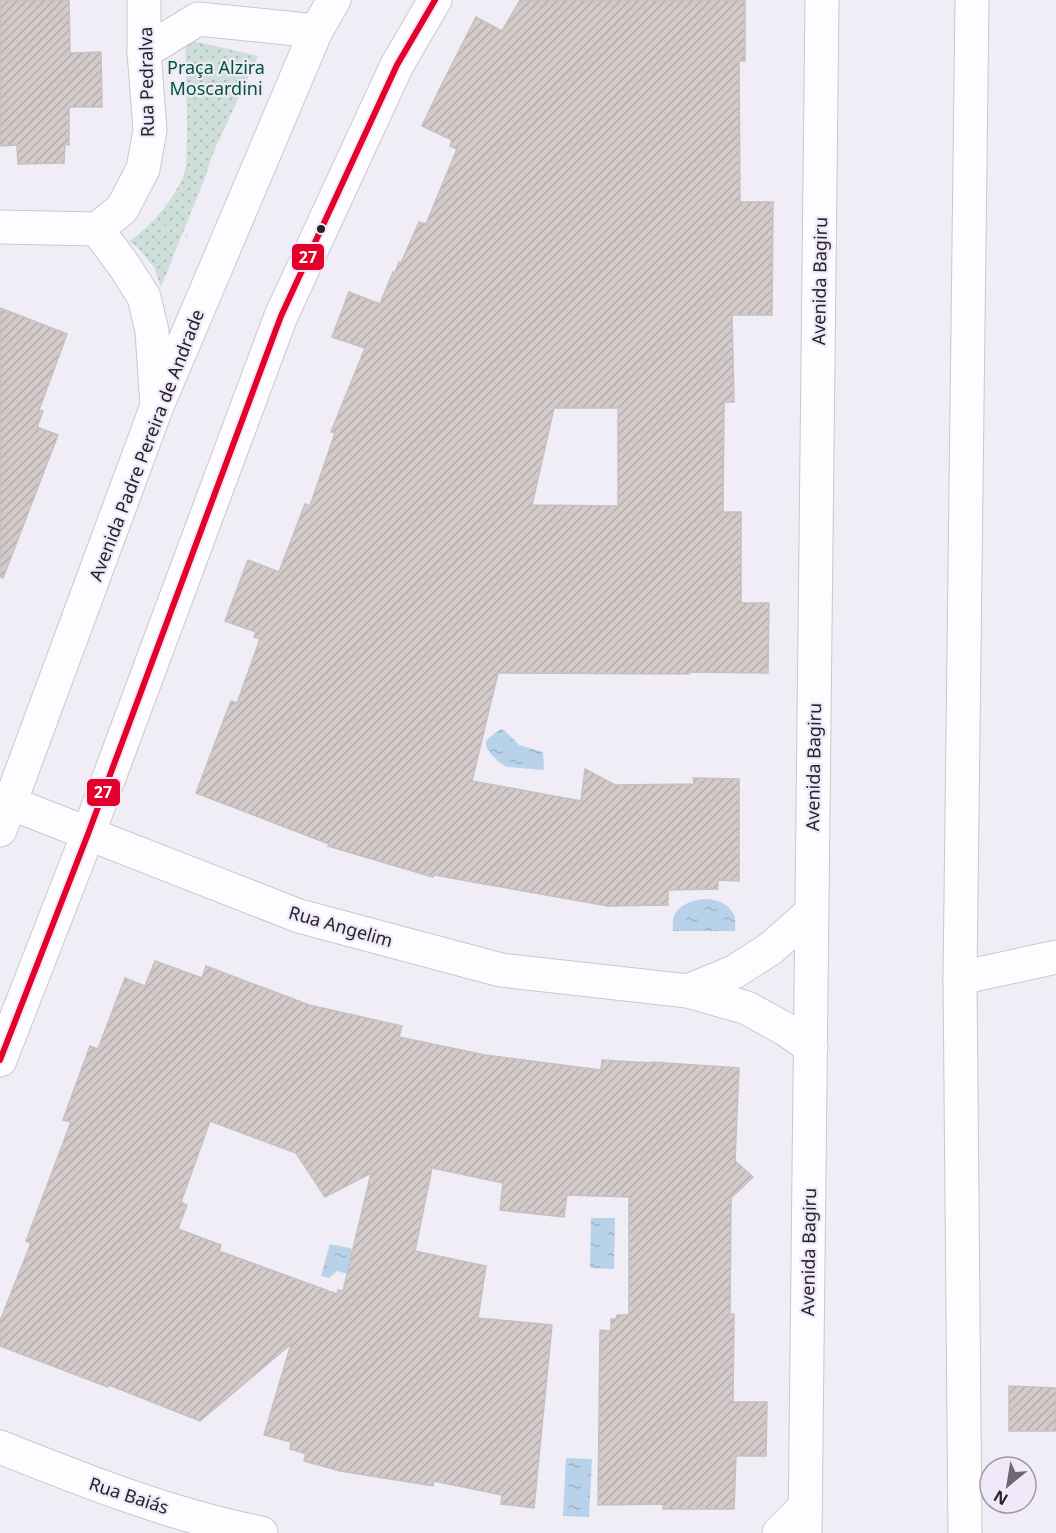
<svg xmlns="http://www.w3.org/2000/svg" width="1056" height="1533" viewBox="0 0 1056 1533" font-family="'Noto Sans',sans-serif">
<defs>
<pattern id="grass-dots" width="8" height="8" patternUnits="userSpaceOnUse" patternTransform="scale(1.5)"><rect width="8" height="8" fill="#cddfd8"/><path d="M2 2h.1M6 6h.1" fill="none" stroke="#b0bfba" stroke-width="1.8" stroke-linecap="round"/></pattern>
<pattern id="water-ripples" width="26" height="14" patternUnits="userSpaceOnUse" patternTransform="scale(1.5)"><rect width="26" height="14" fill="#b7d2e9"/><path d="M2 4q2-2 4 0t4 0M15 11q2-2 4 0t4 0" fill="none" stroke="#9db4c8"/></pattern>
<pattern id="building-hatch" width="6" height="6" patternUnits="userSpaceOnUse" patternTransform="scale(1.5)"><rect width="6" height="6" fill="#d3cac9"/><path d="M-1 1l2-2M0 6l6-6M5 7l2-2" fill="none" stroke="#b5adad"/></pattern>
</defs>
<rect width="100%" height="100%" fill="#f0edf6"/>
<path fill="url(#grass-dots)" d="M185 39 258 56 213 153 204 180 161 287 154 267 139 249 129 241C150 228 176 197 184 174 188 162 186 149 187 137 187 104 186 72 185 39Z"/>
<g fill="url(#water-ripples)">
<path d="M501 729 504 730 519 745 543 752 544 770 507 767C501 765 484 750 486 742 488 737 497 732 501 729Z"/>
<path d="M703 899C715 899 728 902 734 915 736 919 735 926 735 931H673C673 926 672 920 674 916 679 904 692 901 703 899Z"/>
<path d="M591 1218H615L614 1269 590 1268Z"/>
<path d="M330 1244 373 1253 366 1279 337 1271 329 1278 321 1276Z"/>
<path d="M566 1458 592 1459 589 1517 563 1516Z"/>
</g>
<g fill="url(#building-hatch)" stroke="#c5c0c2" stroke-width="1.5" fill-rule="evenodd">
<path d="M0 0H69L70 53 101 52 102 107H69V145L65 144 64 163 18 164 17 145 0 146Z"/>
<path d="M520 0H745V61H739L740 202H773L772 315H732L734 402H724L723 512H741V603H769L768 673 689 672V674L498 673 472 781 581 801 585 769 615 785 694 784 693 778 739 779V881L718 880V889L668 890V905L608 906 434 875 433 877 328 846 329 844 196 793 231 701 237 703 260 639 254 637 256 632 225 621 248 560 279 572 305 504 310 506 335 433 331 432 365 348 332 337 349 292 380 304 393 272H395L399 262 401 263 419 222 426 224 457 149 450 146 452 140 422 126 440 88 476 17 502 31ZM554 408H618V506L532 505Z"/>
<path d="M0 308 67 334 39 410 43 411 37 427 58 435 3 578 0 577Z"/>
<path d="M155 961 202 978 206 966 309 1005 402 1026 399 1037 485 1055 601 1070 602 1060 652 1063V1062L739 1068 735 1161 753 1177 731 1198 730 1314H734L733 1402H767L766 1456H736L734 1509H663V1504L598 1505 600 1330 611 1331V1319H616L617 1315H629V1197L567 1195 564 1217 500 1210 503 1183 432 1168 415 1251 486 1266 478 1318 552 1325 534 1508 501 1504 502 1495 434 1481 433 1486 340 1471 304 1461 306 1454 290 1449 291 1442 264 1435 291 1344 200 1421 109 1385 108 1387 0 1346V1321L31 1243 26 1241 71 1122 63 1120 90 1046 98 1049 125 978 145 986ZM210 1121 296 1153 325 1197 371 1173 343 1291 338 1290 337 1294 219 1251 221 1245 178 1229 187 1205 181 1202Z"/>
<path d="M1009 1386 1056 1388V1431H1009Z"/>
</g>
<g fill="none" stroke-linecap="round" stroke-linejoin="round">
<defs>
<g id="street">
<path d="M144 52 198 19 316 31"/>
<path d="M0 227 97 229 122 209 143 169 150 130 144 52V0"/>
<path d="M97 229 125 267 144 297 152 331 157 406"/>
<path d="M10 803 299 916 501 970 688 991 747 1008 785 1029 811 1047"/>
<path d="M960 978 1056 957"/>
<path d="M688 991 734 972 770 949 812 912"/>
<path d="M0 1447C85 1481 171 1515 261 1533"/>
<path d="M779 1533 805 1507"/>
<path d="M805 1533 822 0"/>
<path d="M965 1533 960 978 972 0"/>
</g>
<g id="secondary">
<path d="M0 830 157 406 223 251 316 31 334 0"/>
<path d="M0 1060 88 834 281 316 397 65 435 0"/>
</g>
</defs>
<use href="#street" stroke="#cac7ce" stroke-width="35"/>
<use href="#secondary" stroke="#cac7ce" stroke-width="35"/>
<path stroke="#dcdcde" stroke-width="4" stroke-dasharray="1.5 4.5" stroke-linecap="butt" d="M158 224 188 236"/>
<use href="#street" stroke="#fdfcfe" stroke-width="33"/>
<use href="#secondary" stroke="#fdfcfe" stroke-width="33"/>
<defs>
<path id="bus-1" d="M0 1060 88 834 281 316 397 65 435 0"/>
</defs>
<use href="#bus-1" stroke="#efe9fa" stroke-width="10"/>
<use href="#bus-1" stroke="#e4002b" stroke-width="6"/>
</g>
<circle fill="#26242a" stroke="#efe9fa" stroke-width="2" cx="321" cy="229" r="5"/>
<g text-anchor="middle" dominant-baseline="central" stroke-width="4.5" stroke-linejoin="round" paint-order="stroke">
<g font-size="18" fill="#015535" stroke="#efe9fa">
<text x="216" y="67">Praça Alzira<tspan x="216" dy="21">Moscardini</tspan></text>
</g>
<g font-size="18" fill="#26242a" stroke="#efe9fa">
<text transform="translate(146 82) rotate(-91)">Rua Pedralva</text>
<text transform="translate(819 281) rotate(-89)">Avenida Bagiru</text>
<text transform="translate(146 445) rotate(-69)">Avenida Padre Pereira de Andrade</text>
<text transform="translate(813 767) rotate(-89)">Avenida Bagiru</text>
<text transform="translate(341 926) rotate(16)">Rua Angelim</text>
<text transform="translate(808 1252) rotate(-89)">Avenida Bagiru</text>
<text transform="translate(129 1495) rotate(18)">Rua Baiás</text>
</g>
</g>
<g stroke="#efe9fa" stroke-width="2">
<rect x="291" y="243" width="34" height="28" rx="6" fill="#e4002b"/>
<rect x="86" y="778" width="35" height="29" rx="6" fill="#e4002b"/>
</g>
<g font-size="16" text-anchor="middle" font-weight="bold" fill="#fff">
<text x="308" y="263">27</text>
<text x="103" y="798">27</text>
</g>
<g transform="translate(1008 1485) rotate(210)"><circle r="28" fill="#efe9fa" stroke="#9f9aa7" stroke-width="1.5"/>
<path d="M0-4.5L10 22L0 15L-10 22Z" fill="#6d6a71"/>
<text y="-9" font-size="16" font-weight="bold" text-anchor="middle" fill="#26242a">N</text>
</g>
</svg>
